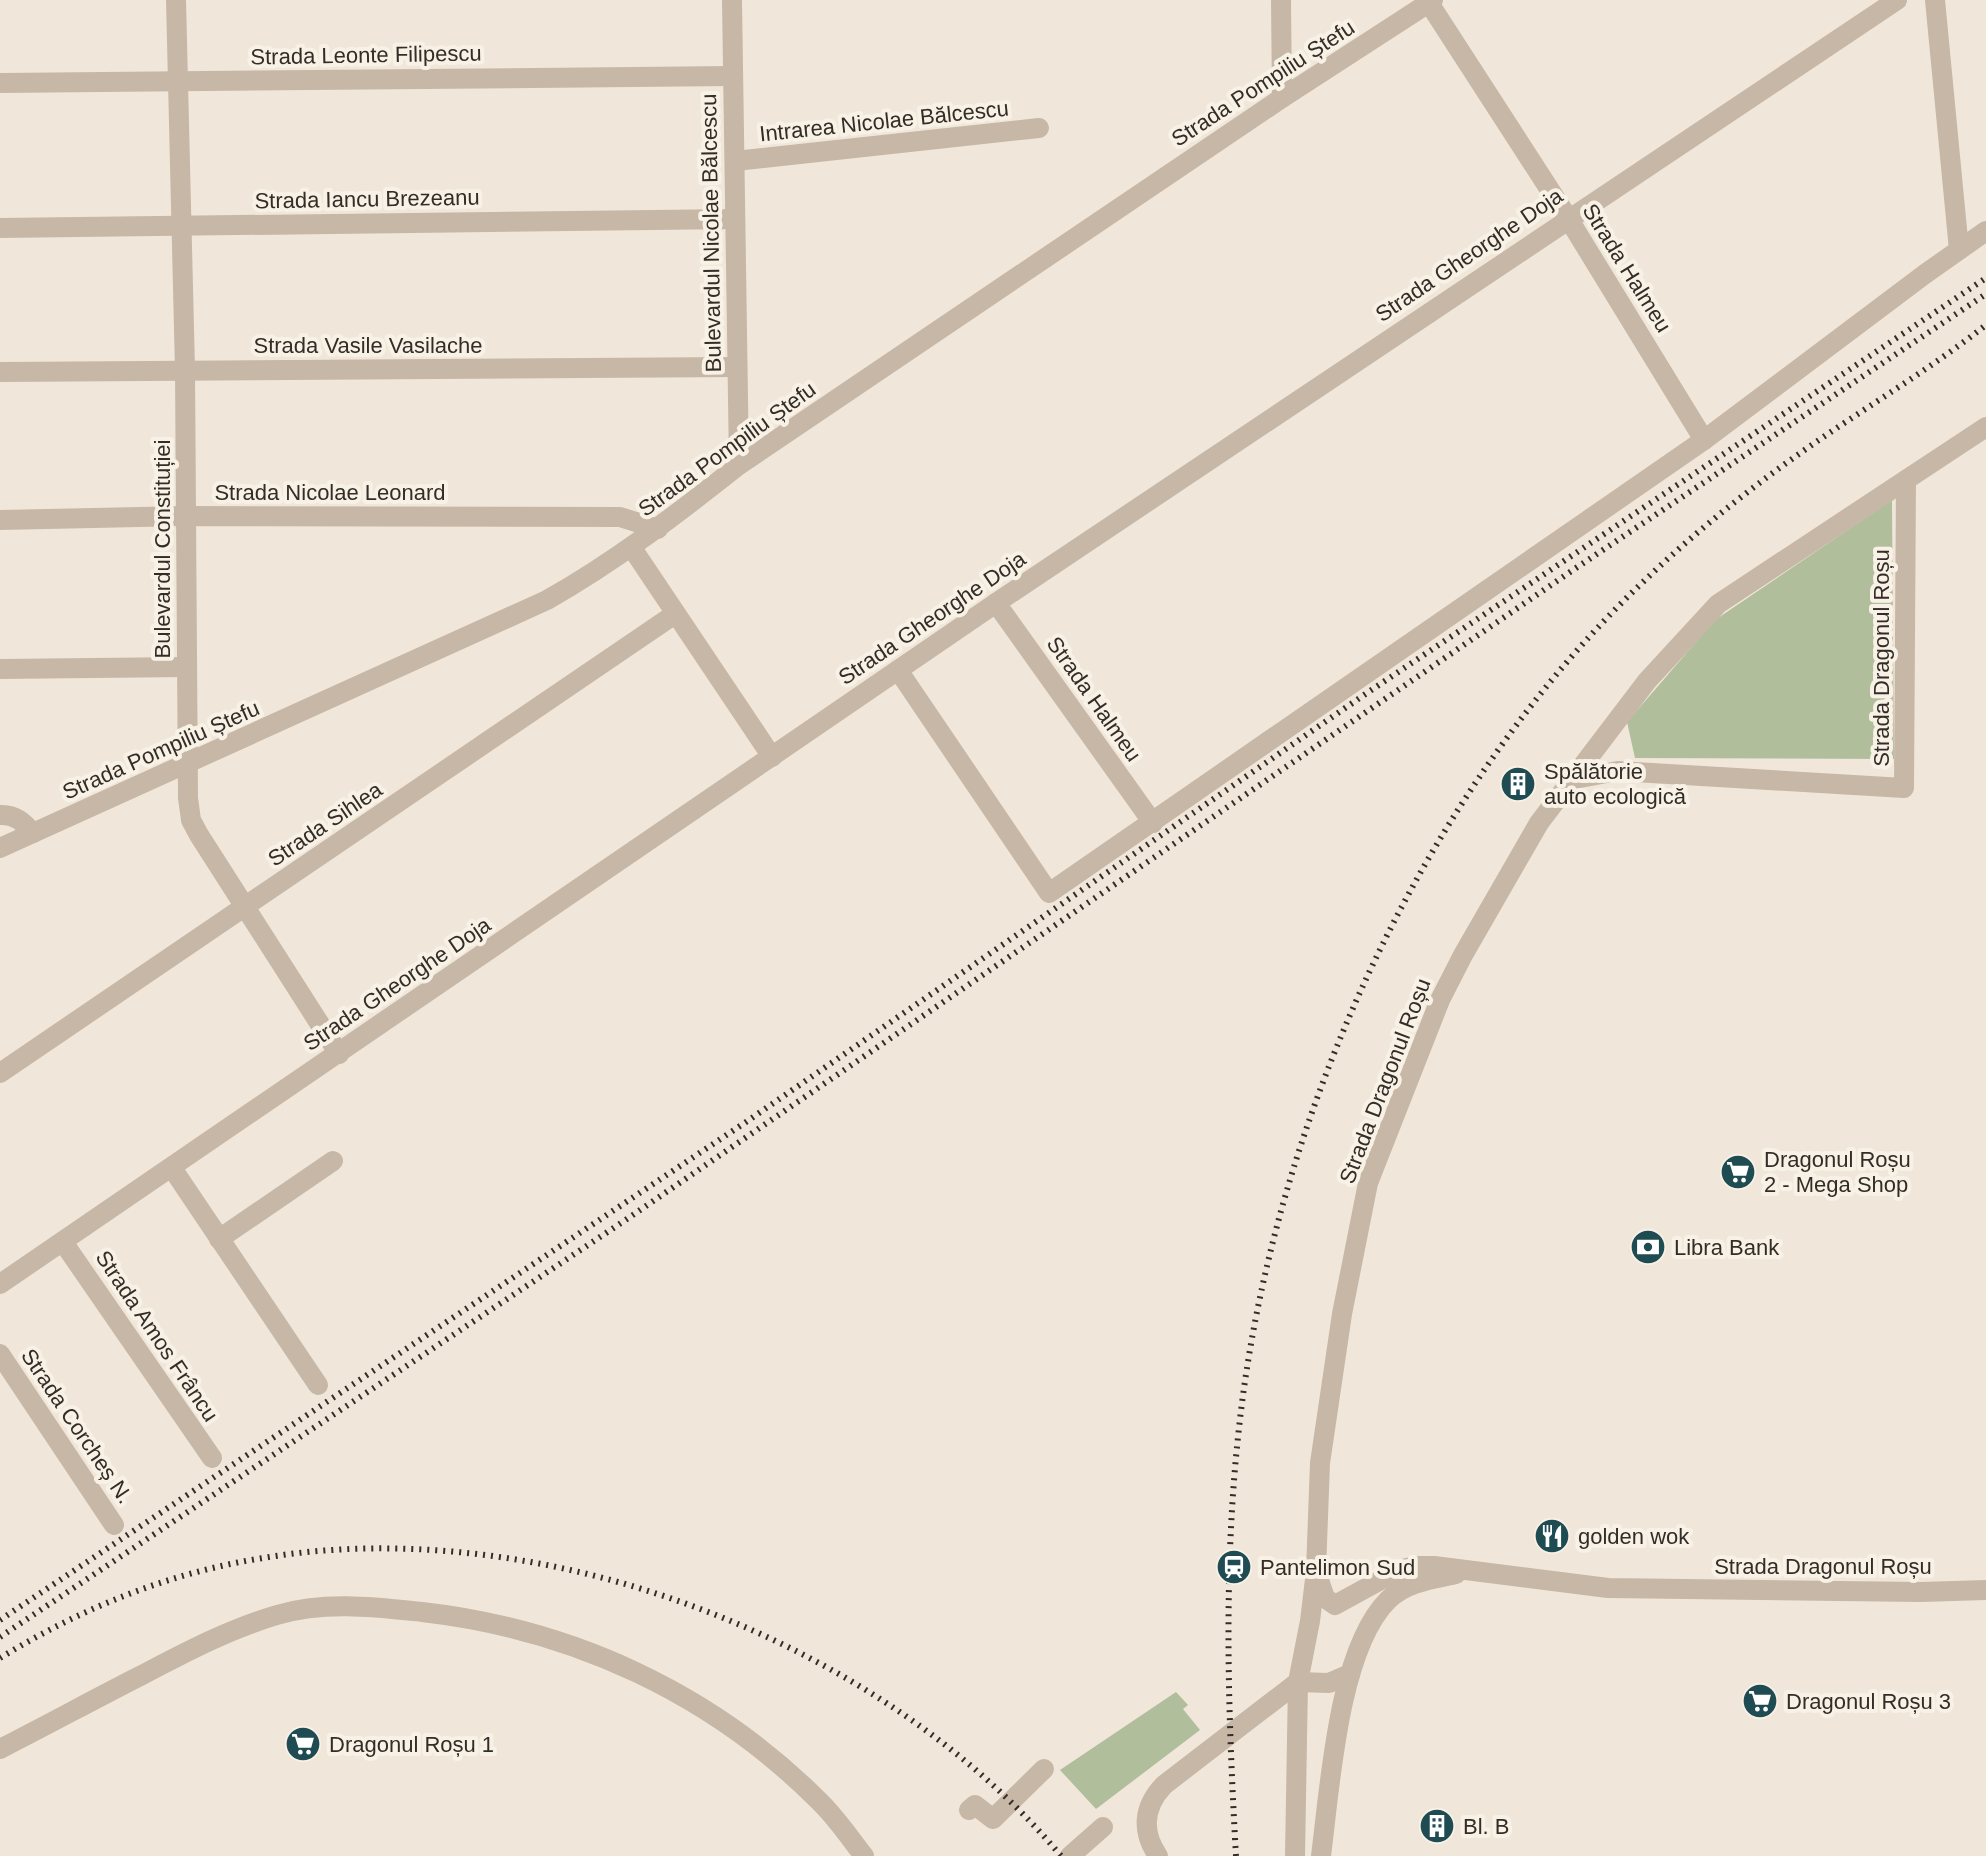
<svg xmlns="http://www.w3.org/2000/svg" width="1986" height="1856" viewBox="0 0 1986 1856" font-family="Arial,sans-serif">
<rect width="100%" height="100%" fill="#f0e7da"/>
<g fill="#b0be9b">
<path d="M1892 500 1894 759 1635 758 1627 722 1715 620Z"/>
<path d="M1176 1692 1188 1705 1183 1709 1200 1730 1096 1809 1060 1770Z"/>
</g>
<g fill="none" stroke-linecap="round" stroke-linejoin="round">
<g stroke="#c7b7a7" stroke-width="20">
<path d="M176 0 185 370 188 798 191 820 199 835 339 1054"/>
<path d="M732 0 739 465"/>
<path d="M1281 0 1282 98"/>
<path d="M1935 0 1959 250"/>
<path d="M1429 3 1568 218 1704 440"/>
<path d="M0 83 733 76"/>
<path d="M735 161 1039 128"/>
<path d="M0 228 735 219"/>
<path d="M0 372 737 367"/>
<path d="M0 520 186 516 620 517 658 529"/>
<path d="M632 548 772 757"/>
<path d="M996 603 1153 823"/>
<path d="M0 669 187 667"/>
<path d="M898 670 1049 893 1704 440 1925 274 1986 231"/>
<path d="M1569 780 1618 771 1904 788 1906 480"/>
<path d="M0 815C15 814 23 822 33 833"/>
<path d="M0 848 547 600C616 561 677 514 739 465L1282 98 1433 0"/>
<path d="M0 1073 675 614"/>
<path d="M172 1168 318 1385"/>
<path d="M219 1239 333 1161"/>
<path d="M63 1242 212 1458"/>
<path d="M0 1284 996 603 1897 0"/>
<path d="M0 1354 114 1525"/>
<path d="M1317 1574 1325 1598 1335 1605 1399 1570 1415 1566H1434L1608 1588 1921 1592 1986 1590"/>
<path d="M0 1749C47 1725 93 1700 140 1676 184 1653 229 1629 277 1615 324 1601 374 1607 422 1612 572 1629 711 1693 818 1800 836 1817 849 1837 864 1856"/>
<path d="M969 1810 975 1805 993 1819 1044 1769"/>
<path d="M1070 1856 1103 1827"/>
<path d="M1158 1856C1141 1831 1143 1807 1164 1785L1298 1682 1329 1683 1350 1674"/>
<path d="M1295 1856 1298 1682 1310 1621 1316 1571 1320 1463 1342 1314 1368 1183 1440 1000 1463 955 1539 823 1647 681 1718 604 1986 427"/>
<path d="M1321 1856C1330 1787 1338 1650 1388 1600 1406 1582 1433 1579 1456 1574"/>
</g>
<g stroke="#342c27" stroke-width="6" stroke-dasharray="2 6" stroke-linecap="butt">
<path d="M0 1620 746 1122 1364 695 1986 278"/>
<path d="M0 1637 627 1219 1573 570 1986 294"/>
<path d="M0 1658C82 1608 168 1573 263 1558 541 1511 881 1640 1061 1856"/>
<path d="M1236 1856C1228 1714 1223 1570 1239 1428 1272 1125 1421 792 1644 581 1694 533 1749 489 1806 449 1866 407 1929 370 1986 325"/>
</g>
</g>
<defs>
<symbol id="building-disc" viewBox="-11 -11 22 22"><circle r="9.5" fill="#1f4c53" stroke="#f8f1e6"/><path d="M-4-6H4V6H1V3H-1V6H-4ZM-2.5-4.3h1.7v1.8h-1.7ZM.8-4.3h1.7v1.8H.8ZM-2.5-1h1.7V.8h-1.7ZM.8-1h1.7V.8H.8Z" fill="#fff"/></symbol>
<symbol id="supermarket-disc" viewBox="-11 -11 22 22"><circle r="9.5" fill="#1f4c53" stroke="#f8f1e6"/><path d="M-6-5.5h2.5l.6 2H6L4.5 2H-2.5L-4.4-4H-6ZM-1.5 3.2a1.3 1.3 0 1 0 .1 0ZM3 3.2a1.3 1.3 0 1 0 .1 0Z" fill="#fff"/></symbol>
<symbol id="bank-disc" viewBox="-11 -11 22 22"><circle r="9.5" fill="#1f4c53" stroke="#f8f1e6"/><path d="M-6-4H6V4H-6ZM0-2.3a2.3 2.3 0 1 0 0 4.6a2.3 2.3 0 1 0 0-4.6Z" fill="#fff"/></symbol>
<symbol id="restaurant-disc" viewBox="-11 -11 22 22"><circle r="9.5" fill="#1f4c53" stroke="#f8f1e6"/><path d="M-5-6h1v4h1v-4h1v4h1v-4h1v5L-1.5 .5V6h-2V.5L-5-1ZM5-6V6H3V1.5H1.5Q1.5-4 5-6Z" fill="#fff"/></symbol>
<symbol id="station-disc" viewBox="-11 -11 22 22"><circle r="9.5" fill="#1f4c53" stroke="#f8f1e6"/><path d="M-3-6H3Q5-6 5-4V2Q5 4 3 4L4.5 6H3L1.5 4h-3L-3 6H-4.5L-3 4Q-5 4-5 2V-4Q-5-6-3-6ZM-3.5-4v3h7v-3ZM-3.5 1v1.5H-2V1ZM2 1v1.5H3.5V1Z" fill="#fff"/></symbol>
</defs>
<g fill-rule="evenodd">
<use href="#building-disc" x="1498" y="764" width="40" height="40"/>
<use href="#supermarket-disc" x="1718" y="1152" width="40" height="40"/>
<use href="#bank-disc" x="1628" y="1227" width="40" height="40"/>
<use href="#restaurant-disc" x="1532" y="1516" width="40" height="40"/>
<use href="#station-disc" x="1214" y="1547" width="40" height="40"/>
<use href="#supermarket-disc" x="1740" y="1681" width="40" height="40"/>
<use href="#supermarket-disc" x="283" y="1724" width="40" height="40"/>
<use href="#building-disc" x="1417" y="1806" width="40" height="40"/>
</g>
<g text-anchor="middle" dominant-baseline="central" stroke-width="8" stroke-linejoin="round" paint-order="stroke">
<g font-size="22" fill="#342c27" stroke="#f8f1e6">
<text transform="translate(366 55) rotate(-1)">Strada Leonte Filipescu</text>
<text transform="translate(1263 83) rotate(-33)">Strada Pompiliu Ștefu</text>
<text transform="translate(884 121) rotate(-6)">Intrarea Nicolae Bălcescu</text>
<text transform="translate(367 199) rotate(-1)">Strada Iancu Brezeanu</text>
<text transform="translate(711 233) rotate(-91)">Bulevardul Nicolae Bălcescu</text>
<text transform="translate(1469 255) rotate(-34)">Strada Gheorghe Doja</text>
<text transform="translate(1627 268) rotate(58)">Strada Halmeu</text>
<text x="368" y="345">Strada Vasile Vasilache</text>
<text transform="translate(727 449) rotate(-36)">Strada Pompiliu Ștefu</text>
<text x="330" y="492">Strada Nicolae Leonard</text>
<text transform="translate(162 549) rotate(-90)">Bulevardul Constituției</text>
<text transform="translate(932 618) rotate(-34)">Strada Gheorghe Doja</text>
<text transform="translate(1881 658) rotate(-90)">Strada Dragonul Roșu</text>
<text transform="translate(1094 699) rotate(55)">Strada Halmeu</text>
<text transform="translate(161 750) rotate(-24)">Strada Pompiliu Ștefu</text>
<text transform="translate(325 824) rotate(-34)">Strada Sihlea</text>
<text transform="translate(397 984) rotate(-34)">Strada Gheorghe Doja</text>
<text transform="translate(1385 1081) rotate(-69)">Strada Dragonul Roșu</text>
<text transform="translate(157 1336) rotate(56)">Strada Amos Frâncu</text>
<text transform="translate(77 1426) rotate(56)">Strada Corcheș N.</text>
<text x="1823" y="1566">Strada Dragonul Roșu</text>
</g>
<g font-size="22" fill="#342c27" stroke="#f8f1e6" text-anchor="start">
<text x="1544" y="771">Spălătorie<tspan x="1544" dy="25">auto ecologică</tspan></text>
<text x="1764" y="1159">Dragonul Roșu<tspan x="1764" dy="25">2 - Mega Shop</tspan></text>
<text x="1674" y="1247">Libra Bank</text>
<text x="1578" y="1536">golden wok</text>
<text x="1260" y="1567">Pantelimon Sud</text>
<text x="1786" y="1701">Dragonul Roșu 3</text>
<text x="329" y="1744">Dragonul Roșu 1</text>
<text x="1463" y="1826">Bl. B</text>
</g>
</g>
</svg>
